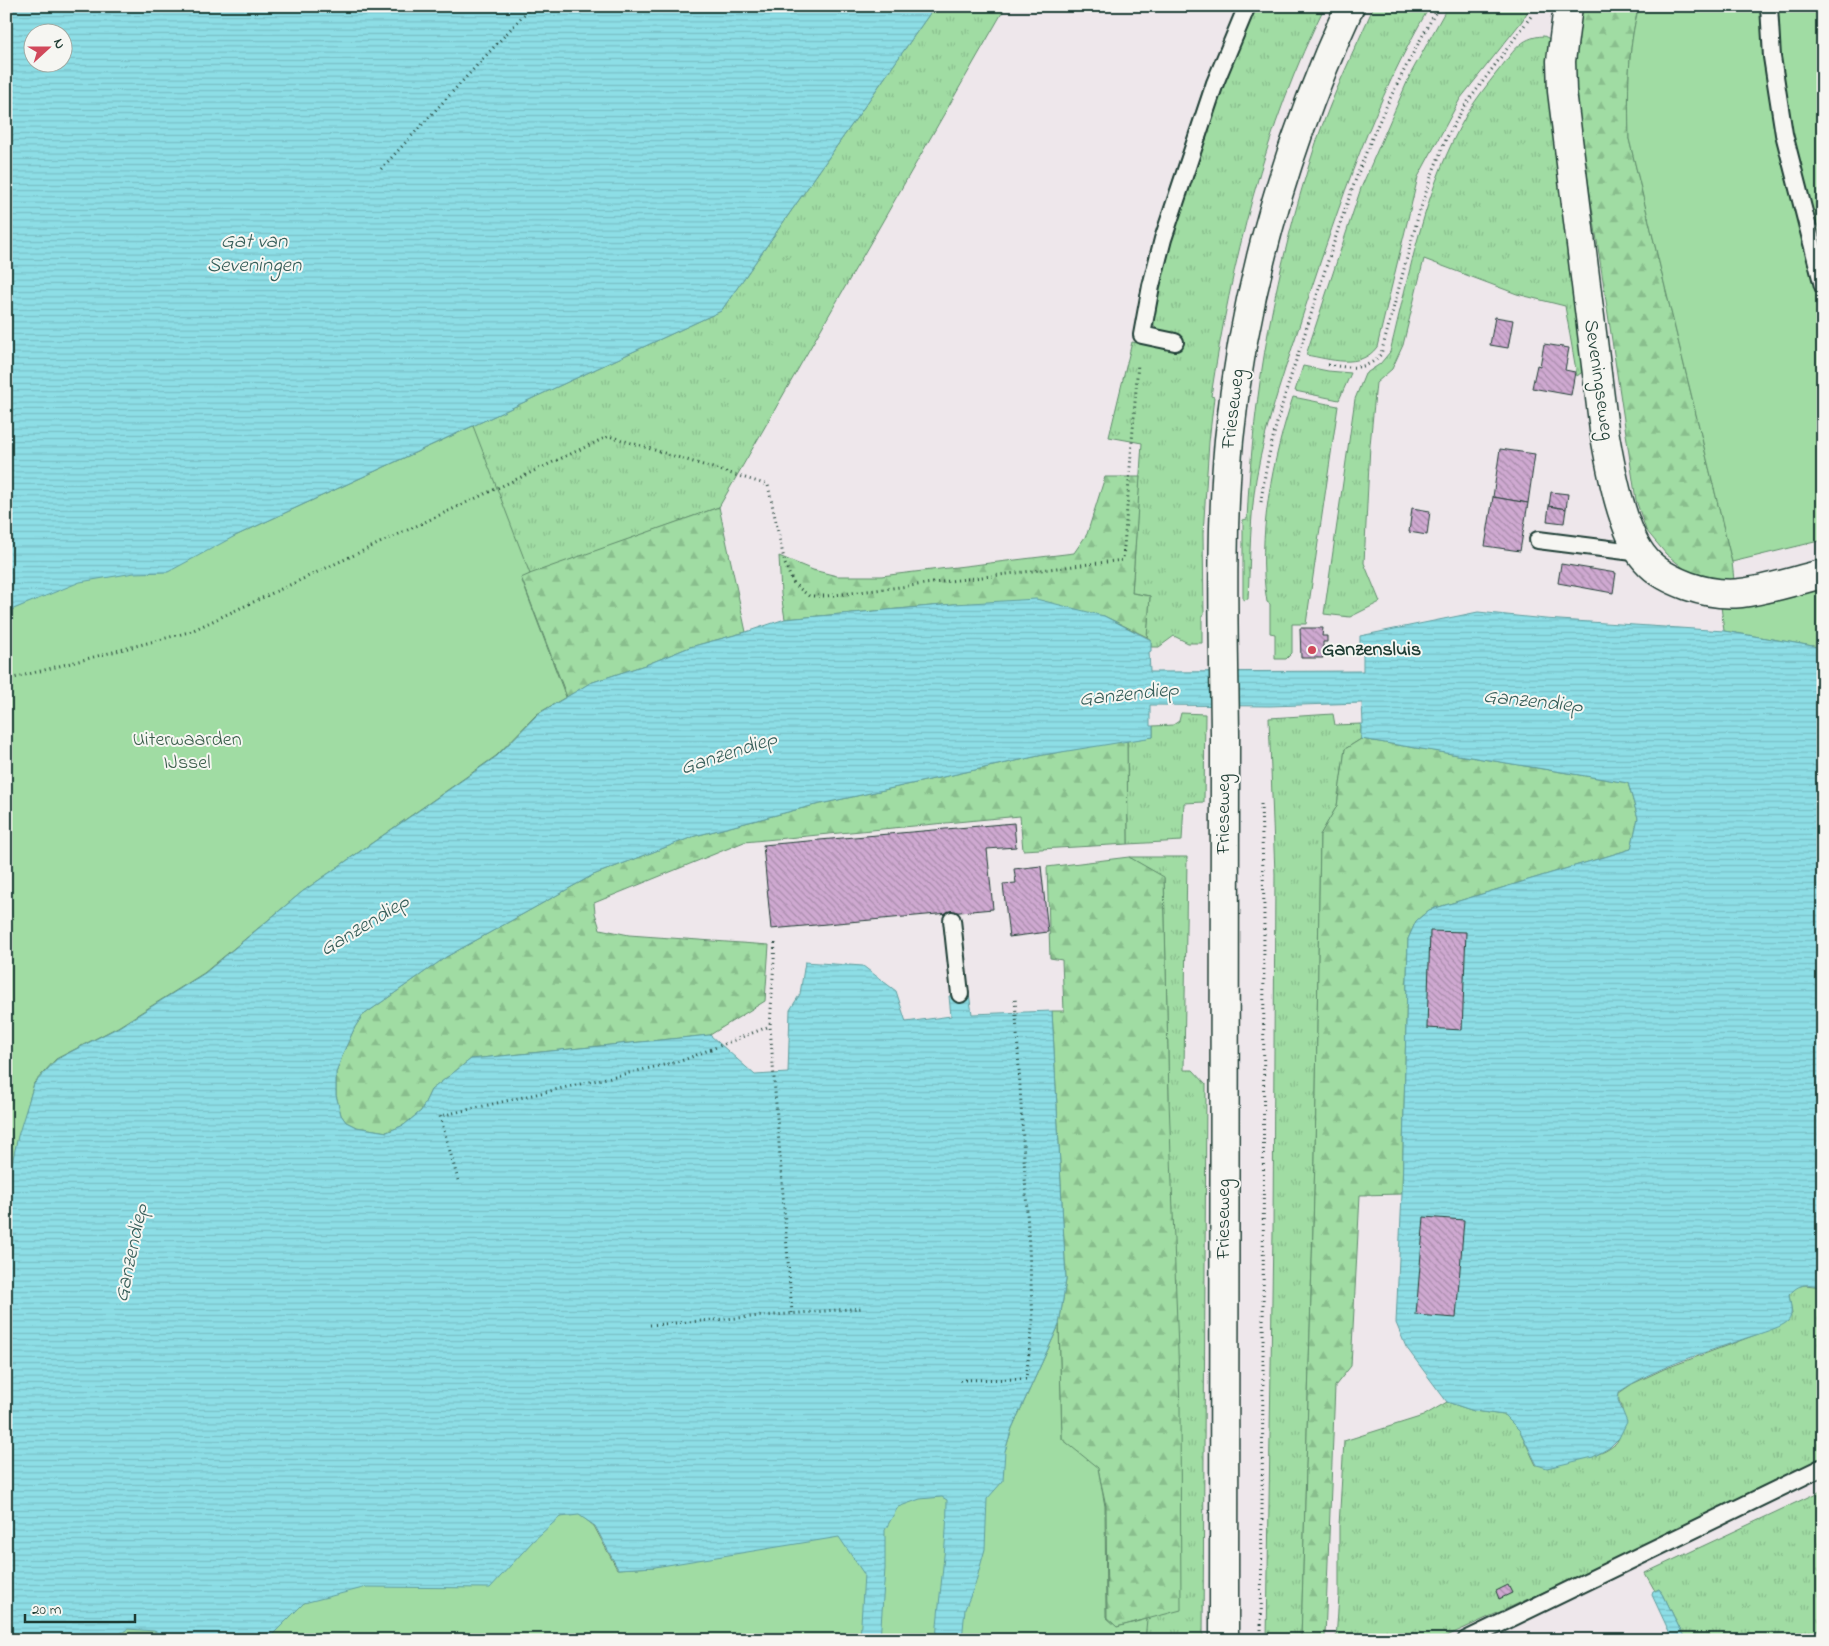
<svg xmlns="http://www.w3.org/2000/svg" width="1829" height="1646" viewBox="0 0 1829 1646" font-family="'Indie Flower',sans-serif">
<defs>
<pattern id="grass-tufts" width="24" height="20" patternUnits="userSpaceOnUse" patternTransform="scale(1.25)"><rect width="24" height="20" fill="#a0dca3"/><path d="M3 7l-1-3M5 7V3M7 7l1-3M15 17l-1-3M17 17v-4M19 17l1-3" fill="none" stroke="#89be8d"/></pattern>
<pattern id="forest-firs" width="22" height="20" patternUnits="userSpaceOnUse" patternTransform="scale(1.25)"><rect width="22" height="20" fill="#a0dca3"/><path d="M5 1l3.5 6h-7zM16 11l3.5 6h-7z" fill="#89be8d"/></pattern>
<pattern id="water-rules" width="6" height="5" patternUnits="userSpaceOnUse" patternTransform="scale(1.25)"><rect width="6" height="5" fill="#8ddee6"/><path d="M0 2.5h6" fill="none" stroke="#79bfc6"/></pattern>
<pattern id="building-back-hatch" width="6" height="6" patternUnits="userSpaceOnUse" patternTransform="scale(1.25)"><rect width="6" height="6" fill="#cfa9d1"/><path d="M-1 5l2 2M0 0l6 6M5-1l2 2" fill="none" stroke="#a78baa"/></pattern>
</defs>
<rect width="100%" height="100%" fill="#eee7eb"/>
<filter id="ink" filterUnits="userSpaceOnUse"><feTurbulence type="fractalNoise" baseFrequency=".02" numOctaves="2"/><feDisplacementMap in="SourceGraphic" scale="10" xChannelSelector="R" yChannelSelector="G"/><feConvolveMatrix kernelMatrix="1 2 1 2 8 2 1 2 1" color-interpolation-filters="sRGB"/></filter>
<g filter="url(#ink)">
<g fill="url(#grass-tufts)" stroke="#608c6c">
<path d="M935 6H1006L719 507 522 578 567 697 538 714 497 756 250 934 205 973 119 1027 57 1059 18 1136 8 1181H6V612L235 536 721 311Z"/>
<path d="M1254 6H1325C1265 125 1231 265 1211 396L1214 397 1209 442 1203 534 1204 614 1202 615V643H1188L1174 636 1159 647H1151V640L1147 637 1150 596 1132 593 1142 443 1109 437 1132 342 1174 349C1168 341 1155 332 1153 322 1150 309 1158 290 1161 277 1183 184 1220 95 1254 6Z"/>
<path d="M1374 6H1430C1374 101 1340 202 1306 305 1288 362 1266 420 1256 479 1250 519 1250 559 1248 599L1243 600V520L1247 519C1253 391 1276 265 1316 143 1332 96 1354 51 1374 6Z"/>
<path d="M1448 6H1531L1522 21 1460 99 1418 177 1377 347C1360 370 1330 359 1306 355L1361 188 1411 73Z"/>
<path d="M1544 36 1550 39 1552 47 1585 370 1577 376 1565 306 1517 294 1424 259 1403 345 1392 369 1376 383 1370 445 1364 563 1380 602 1350 617 1324 614 1355 399 1365 374 1380 364 1390 352C1410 271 1425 187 1467 114 1476 99 1487 85 1498 71 1513 53 1519 37 1544 36Z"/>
<path d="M1303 366 1328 371 1351 373 1339 400 1295 391Z"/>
<path d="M1293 397 1338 406 1306 624H1292V653L1286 659H1275V634L1270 633V604L1267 602C1256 538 1273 458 1293 397Z"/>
<path d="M1181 713 1205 714 1204 802 1184 803 1182 841 1128 844 1127 740 1153 737V726L1173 725 1179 721Z"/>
<path d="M1333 714 1335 725 1361 724V739L1345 749 1337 806 1320 835 1315 1159 1301 1640H1267L1273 1232 1275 874 1269 718Z"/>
<path d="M1129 857H1187L1184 1070H1193L1206 1084 1203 1640H962L1012 1428 1059 1325 1062 1439 1098 1468 1106 1506 1107 1618 1169 1100 1164 878Z"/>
<path d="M1805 1285 1823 1287V1459L1557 1586 1438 1640H1336L1339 1595V1526L1344 1441 1423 1416 1447 1402 1474 1411 1504 1415 1520 1431 1536 1465C1557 1462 1610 1460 1619 1438 1621 1434 1623 1411 1622 1407 1619 1400 1618 1401 1619 1393L1632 1384 1664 1369 1766 1331 1792 1314 1789 1295 1796 1287Z"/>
<path d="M1823 1490V1640H1685L1663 1594 1659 1589 1655 1591 1645 1573Z"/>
</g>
<g fill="url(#forest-firs)" stroke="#608c6c">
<path d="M1580 6H1639C1627 50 1628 94 1629 139L1732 562 1734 580 1696 578 1666 554 1646 530 1636 500 1570 61Z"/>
<path d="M1105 477H1140L1132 593 1150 596 1147 637 1104 616 954 604 785 619 781 594 779 556 813 570 837 576H881L1074 553 1087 534Z"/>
<path d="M719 507 746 632 690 647 648 664 590 683 567 697 521 577Z"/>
<path d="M1361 739 1628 783 1638 818 1631 849 1429 910 1416 921 1408 939 1402 1194 1360 1195 1351 1366 1335 1386 1325 1637 1323 1640H1301L1315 1159 1320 835 1337 806 1345 749Z"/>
<path d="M1127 740 1128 844 1023 850 1020 816 744 842 594 903 595 913 600 929 629 935 769 945 765 1001 710 1035 471 1059 431 1090 421 1111 404 1125 387 1132 356 1127 346 1122 341 1115 336 1095V1073L344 1051 355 1027 362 1016 446 957 593 875 695 836 811 806 1043 755Z"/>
<path d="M1129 857 1164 877 1169 1100 1180 1407 1181 1610 1117 1627 1107 1618 1106 1506 1098 1469 1062 1440 1059 1325 1066 1280 1052 1011H1064L1062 960 1050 958 1047 867Z"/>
</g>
<g fill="#a0dca3" stroke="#608c6c">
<path d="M1639 6H1823V540L1732 562 1629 139C1628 94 1627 50 1639 6Z"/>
<path d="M473 426 530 574 521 578 566 697 537 714 496 756 302 892 204 973 118 1027 56 1059 34 1083 7 1181 209 1640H6V612L79 581 235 536Z"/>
<path d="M1823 588V649L1813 646 1724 631 1721 606 1769 603Z"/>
<path d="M1059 1325 1062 1439 1098 1468 1105 1506 1106 1617 1117 1627 1147 1619 1145 1640H260L304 1603 559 1517 579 1514 594 1526 617 1569 654 1567 898 1506 1005 1451 1012 1428Z"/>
</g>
<g fill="url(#water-rules)" stroke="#619e9f" fill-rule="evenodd">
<path d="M6 6H935L721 311 235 536 168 572 134 573 80 582 6 612ZM32 32H62V62H32Z"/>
<path d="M1036 599 1104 616 1151 640V651L1149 652 1150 672 1363 671V650H1360V636L1478 612 1545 619 1724 631 1813 646 1823 649V1287C1808 1284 1800 1282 1789 1295 1790 1302 1794 1315 1788 1321 1780 1329 1750 1336 1738 1341 1698 1355 1654 1368 1619 1392L1618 1400 1627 1422 1619 1438 1609 1448 1593 1457 1547 1468 1537 1465 1520 1431 1504 1415 1474 1411 1447 1402 1406 1347 1396 1323 1402 1194 1408 939 1416 921 1429 910 1631 849 1638 818 1628 783 1361 739V724H1363L1362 703 1270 706 1150 705V726H1153V737L1043 755 811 806 695 836 593 875 446 957 362 1016 355 1027 344 1051 336 1073V1095L341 1115 346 1122 356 1127 387 1132 404 1125 421 1111 431 1090 471 1059 710 1035 755 1075 788 1073 790 1010 800 994 805 962 863 966 896 991 906 1022 951 1016 949 996 969 993 972 1014 1052 1011 1066 1280 1059 1325 1012 1428 1005 1451 1003 1481 987 1499 985 1549 975 1585 965 1609 962 1640H936C939 1593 947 1547 947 1500L942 1497 920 1499 898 1507 885 1530V1569L880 1640H860L864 1574 839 1537 655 1567 618 1569 595 1526 579 1515 560 1517 533 1541 490 1588 367 1587 304 1603 272 1635 260 1640H173L154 1631 128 1629 109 1640H6V1181H8L18 1136 34 1084 57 1059 119 1027 205 973 302 892 497 756 538 714 590 683 648 664 690 647 746 632 785 619 954 604Z"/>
<path d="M1659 1589 1663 1594 1685 1640H1673L1652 1595 1653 1592Z"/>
</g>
<g fill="url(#building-back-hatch)" stroke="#1f3d34">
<path d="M1495 317 1513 320 1508 348 1490 345Z"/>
<path d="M1544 344 1569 348 1565 370 1575 372 1571 395 1532 388 1537 365 1540 366Z"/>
<path d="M1500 449 1535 454 1528 503 1493 497Z"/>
<path d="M1551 492 1568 494 1566 509 1549 506Z"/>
<path d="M1493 497 1528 503 1520 551 1485 546Z"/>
<path d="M1549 506 1566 509 1564 523 1547 521Z"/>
<path d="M1412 508 1430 511 1427 535 1409 532Z"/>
<path d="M1561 564 1616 573 1613 593 1558 583Z"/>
<path d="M1300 628H1323L1322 636H1327V642H1323V658H1301Z"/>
<path d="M1014 823 1016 847 987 849 993 909 771 929 763 845Z"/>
<path d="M1041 866 1048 932 1009 937 1003 884 1016 883 1014 869Z"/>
<path d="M1430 931 1466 932 1462 1030 1427 1028Z"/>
<path d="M1424 1217 1464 1220 1456 1318 1416 1315Z"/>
<path d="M1508 1585 1512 1593 1499 1599 1496 1591Z"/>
</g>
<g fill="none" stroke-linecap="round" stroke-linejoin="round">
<defs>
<g id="service">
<path d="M1769 6 1772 57 1784 134 1823 286"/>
<path d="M1175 342 1142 335 1151 286 1163 239 1215 83 1247 6"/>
<path d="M1538 540 1641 553"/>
<path d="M952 920 960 994"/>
<path d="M1466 1640 1823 1467"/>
</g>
<path id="minor" d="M1568 6 1561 61 1562 91 1604 430C1610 465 1622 534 1646 560 1657 573 1672 580 1688 586 1705 592 1723 595 1741 593 1768 590 1796 580 1823 574"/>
<path id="secondary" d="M1224 1640 1225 735C1224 636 1220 538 1229 440 1244 290 1287 143 1350 6"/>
</defs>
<use href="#service" stroke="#1f3d34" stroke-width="20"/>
<use href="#minor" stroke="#1f3d34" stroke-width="31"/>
<use href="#secondary" stroke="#1f3d34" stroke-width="31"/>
<g stroke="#1f3d34" stroke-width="3" stroke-dasharray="1 4" stroke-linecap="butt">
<path d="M381 169 532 6"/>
<path d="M1328 365C1348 367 1367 372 1381 354L1418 217 1432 174 1446 139 1464 107 1532 15"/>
<path d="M1261 502C1268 442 1288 385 1307 327 1328 261 1348 194 1375 131 1394 88 1416 47 1439 6"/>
<path d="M6 680 189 632 609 436 768 485 785 564 790 576 794 584 809 596H826L1123 560 1138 363"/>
<path d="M775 943 770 1026 792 1313"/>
<path d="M458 1180 440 1116 681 1061 770 1026"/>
<path d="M650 1325 862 1308"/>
<path d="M960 1380 1026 1379 1033 1319 1015 997"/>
<path d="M1261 1640 1263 1377 1264 906 1261 803"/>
</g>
<use href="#service" stroke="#f6f6f2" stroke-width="16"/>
<use href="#minor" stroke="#f6f6f2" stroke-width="28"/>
<use href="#secondary" stroke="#f6f6f2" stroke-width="28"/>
</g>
</g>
<circle fill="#d1495b" stroke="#f6f6f2" stroke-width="2" cx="1312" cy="650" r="5"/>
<g text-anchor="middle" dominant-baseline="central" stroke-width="4" stroke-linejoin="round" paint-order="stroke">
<g font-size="20" fill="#1f3d34" stroke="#f6f6f2">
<text transform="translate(1598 380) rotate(82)">Seveningseweg</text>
<text transform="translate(1234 409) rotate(-83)">Frieseweg</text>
<text transform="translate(1224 814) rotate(-90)">Frieseweg</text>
<text transform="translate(1224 1219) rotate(-90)">Frieseweg</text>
</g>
<g font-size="20" font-weight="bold" fill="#1f3d34" stroke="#f6f6f2" text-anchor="start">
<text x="1322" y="650">Ganzensluis</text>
</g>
<g font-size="20" fill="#395d4a" stroke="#f6f6f2">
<text x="187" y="740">Uiterwaarden<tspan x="187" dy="23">IJssel</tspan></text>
</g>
<g font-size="21" font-style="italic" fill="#355d58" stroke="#f6f6f2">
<text x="254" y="242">Gat van<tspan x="254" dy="24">Seveningen</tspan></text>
<text transform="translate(1129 695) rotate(-6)">Ganzendiep</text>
<text transform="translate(1533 702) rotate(6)">Ganzendiep</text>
<text transform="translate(729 754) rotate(-18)">Ganzendiep</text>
<text transform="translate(365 926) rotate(-31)">Ganzendiep</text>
<text transform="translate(132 1253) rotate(-78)">Ganzendiep</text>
</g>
</g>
<rect width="1829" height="1646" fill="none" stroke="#f6f6f2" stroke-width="25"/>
<rect x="12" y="12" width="1804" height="1621" fill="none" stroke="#1f3d34" stroke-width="2" filter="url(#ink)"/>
<g transform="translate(48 48) rotate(69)"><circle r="24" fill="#f6f6f2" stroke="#a0aca6"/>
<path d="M0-4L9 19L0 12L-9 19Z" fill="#d1495b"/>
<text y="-8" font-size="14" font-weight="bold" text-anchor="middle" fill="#1f3d34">N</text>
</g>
<path d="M25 1614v8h110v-8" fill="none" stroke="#1f3d34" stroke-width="2.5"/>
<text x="32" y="1614" font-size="15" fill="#1f3d34" stroke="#f6f6f2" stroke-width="4" paint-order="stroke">20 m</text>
</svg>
